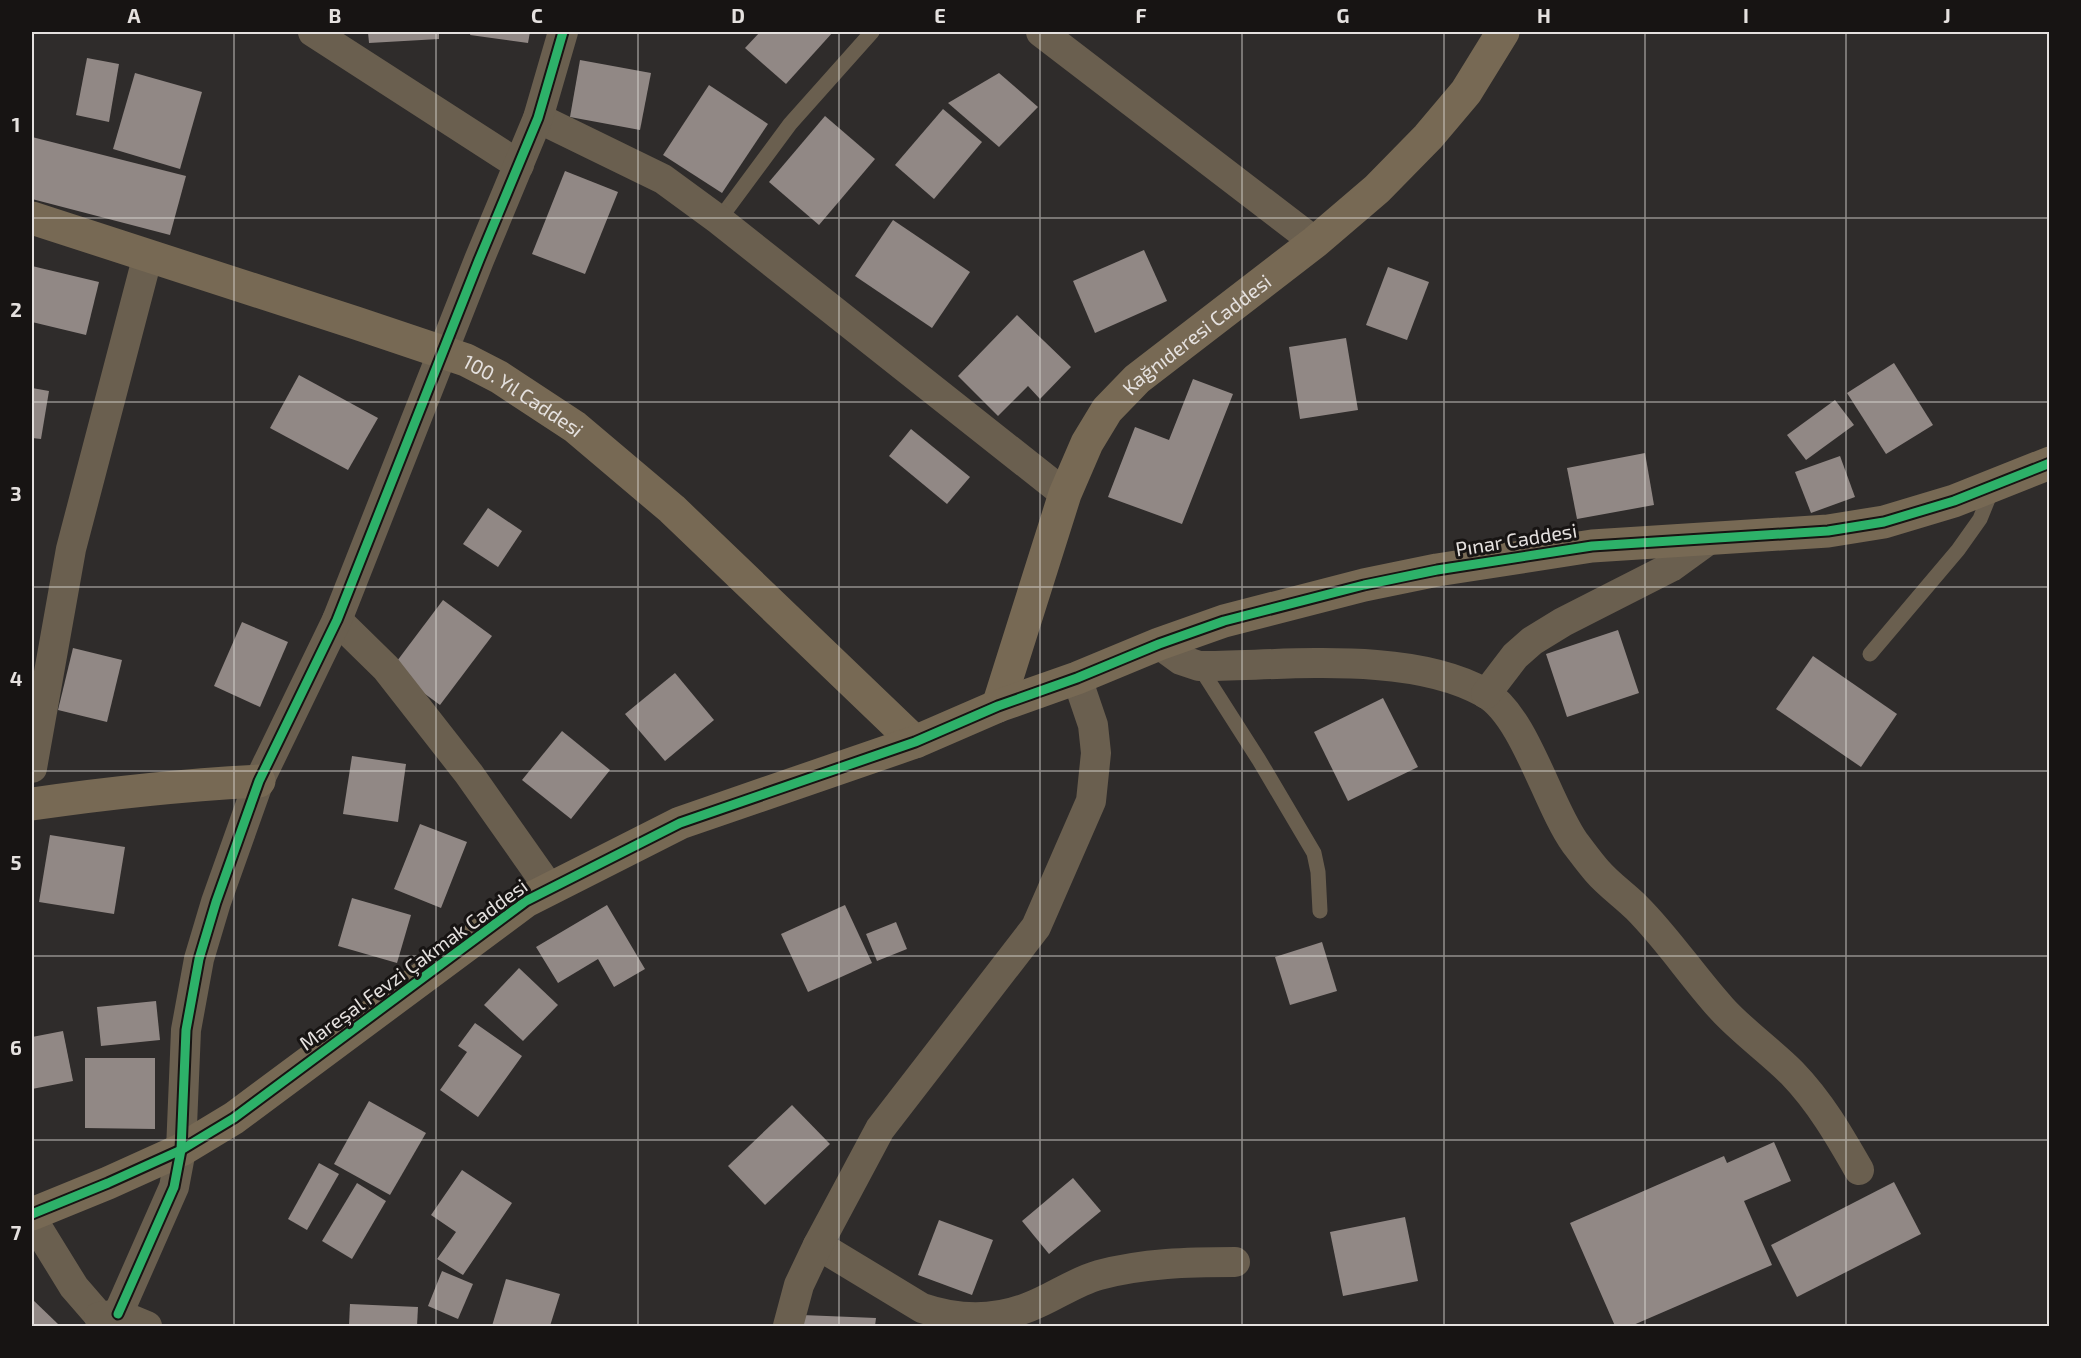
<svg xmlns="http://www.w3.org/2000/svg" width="2081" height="1358" viewBox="0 0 2081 1358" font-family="'Exo 2',sans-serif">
<rect width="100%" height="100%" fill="#2f2c2b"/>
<g fill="#918885">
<path d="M368 32H439V39L369 43Z"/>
<path d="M471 32H530L528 43 470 35Z"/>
<path d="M760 32H833L786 84 745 48Z"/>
<path d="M87 58 119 64 109 122 76 115Z"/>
<path d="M580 60 651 73 640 130 570 117Z"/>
<path d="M135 73 202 92 180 169 113 149Z"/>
<path d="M999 73 1038 107 999 147 948 103Z"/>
<path d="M709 85 768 124 722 193 663 155Z"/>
<path d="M943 109 982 142 934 199 895 165Z"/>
<path d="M825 116 875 159 819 225 769 182Z"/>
<path d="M32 137 186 176 170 235 32 199Z"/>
<path d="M565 171 618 192 585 274 532 254Z"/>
<path d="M893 220 970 272 932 328 855 276Z"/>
<path d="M1144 250 1167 301 1095 333 1073 281Z"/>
<path d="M32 266 99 282 86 335 32 322Z"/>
<path d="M1388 267 1429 282 1407 340 1366 325Z"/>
<path d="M1017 315 1071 367 1040 399 1028 386 998 416 958 376Z"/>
<path d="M1346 338 1358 410 1300 419 1289 347Z"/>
<path d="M1894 363 1933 425 1886 454 1847 393Z"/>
<path d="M299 375 378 418 348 470 270 428Z"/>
<path d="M1193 379 1233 394 1182 524 1108 497 1135 427 1169 440Z"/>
<path d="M32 388 49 391 41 439 32 438Z"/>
<path d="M1835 400 1854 425 1806 460 1787 435Z"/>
<path d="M911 429 970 477 947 504 889 456Z"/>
<path d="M1645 453 1654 505 1577 519 1567 468Z"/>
<path d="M1840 456 1855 497 1811 513 1795 472Z"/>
<path d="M488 508 522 531 498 567 463 544Z"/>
<path d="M443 600 492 636 440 705 391 669Z"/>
<path d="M242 622 288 642 260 707 214 686Z"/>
<path d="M1618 630 1639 693 1567 717 1546 654Z"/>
<path d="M73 648 122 660 107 722 58 710Z"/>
<path d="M1813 656 1897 714 1861 767 1776 709Z"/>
<path d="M675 673 714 720 665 761 625 714Z"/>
<path d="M1383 698 1418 767 1348 801 1314 732Z"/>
<path d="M562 731 610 770 571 819 522 780Z"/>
<path d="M352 756 406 764 398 822 343 814Z"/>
<path d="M420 824 467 842 441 908 394 889Z"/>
<path d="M50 835 125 847 114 914 39 902Z"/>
<path d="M352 898 411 915 397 963 338 946Z"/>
<path d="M607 905 645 969 614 987 598 959 558 983 536 947Z"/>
<path d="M845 905 872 963 808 992 781 934Z"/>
<path d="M896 922 907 949 877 961 866 934Z"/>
<path d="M1322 942 1337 991 1290 1005 1275 957Z"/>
<path d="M519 968 558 1005 523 1041 484 1005Z"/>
<path d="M156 1001 160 1040 101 1046 97 1007Z"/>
<path d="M475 1023 522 1056 478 1117 440 1090 467 1052 458 1046Z"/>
<path d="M63 1031 73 1081 32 1089V1037Z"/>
<path d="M85 1058H155V1129L85 1128Z"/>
<path d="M369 1101 426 1133 390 1195 334 1164Z"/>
<path d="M792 1105 830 1144 765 1205 728 1166Z"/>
<path d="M1774 1142 1791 1181 1744 1201 1772 1265 1631 1326H1615L1570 1223 1724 1156 1727 1163Z"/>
<path d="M319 1163 339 1174 307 1230 288 1219Z"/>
<path d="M462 1170 512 1203 463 1275 437 1259 456 1232 431 1215Z"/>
<path d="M1073 1178 1101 1211 1049 1254 1022 1221Z"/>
<path d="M1894 1182 1921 1234 1797 1297 1771 1245Z"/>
<path d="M357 1183 386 1201 352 1259 322 1241Z"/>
<path d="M1405 1217 1418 1281 1343 1296 1330 1232Z"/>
<path d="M939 1220 993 1240 972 1295 918 1275Z"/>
<path d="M442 1271 473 1284 458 1319 428 1306Z"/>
<path d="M506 1279 560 1294 550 1326H492Z"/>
<path d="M32 1299 58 1324 55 1326H32Z"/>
<path d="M350 1304 418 1307 417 1326H349Z"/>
<path d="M802 1315 876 1318 875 1326H801Z"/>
</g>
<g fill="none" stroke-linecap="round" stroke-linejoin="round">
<g stroke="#6a5f4f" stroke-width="15">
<path d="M719 220 790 124 872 32"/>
<path d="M1870 654 1958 550 1980 519 1993 487"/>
<path d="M1199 666 1259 760 1314 853 1318 872 1320 911"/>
</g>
<g stroke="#6a5f4f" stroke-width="30">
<path d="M313 32 519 165"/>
<path d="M1041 32 1315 242"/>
<path d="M538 118 663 179 719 220 1065 494"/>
<path d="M337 620 386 668 469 774 550 889"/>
<path d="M1159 644 1181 660 1199 666C1284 666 1409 650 1485 693 1525 716 1547 804 1575 843 1582 852 1589 862 1597 871 1609 885 1624 895 1637 908 1668 939 1692 976 1722 1009 1743 1032 1770 1051 1792 1073 1820 1102 1839 1135 1859 1170"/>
<path d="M1486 694 1515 656 1532 641 1563 622 1671 567 1711 538"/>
<path d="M32 768 71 549 148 255"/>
<path d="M32 1219 74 1287 100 1317 102 1326"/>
<path d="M818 1245 922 1308C957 1320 994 1321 1029 1307 1053 1298 1074 1282 1099 1275 1144 1263 1189 1262 1235 1262"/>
<path d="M118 1314 174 1187 181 1150 186 1030 199 959 216 902 259 781 337 620 479 260 538 118 563 32"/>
<path d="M99 1317 118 1314 147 1326"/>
<path d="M788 1326 799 1285 818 1245 880 1129 1036 927 1091 801 1096 753 1093 725 1077 678"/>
</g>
<g stroke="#776954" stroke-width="33">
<path id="s1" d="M32 218 356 323 466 360 499 377 575 427 672 509 915 742"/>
<path id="s2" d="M998 706 1065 494 1087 443 1107 410 1137 379 1315 242 1377 189 1428 137 1466 92 1503 32"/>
<path d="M32 804C107 793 182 785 259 781"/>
<path d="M32 1214 108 1183 181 1150 234 1118 526 901 680 823 915 742 998 706 1077 678 1159 644 1224 621 1364 585 1437 570 1592 546 1828 531 1884 522 1954 501 2050 463"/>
</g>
<defs>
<g id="cycleway">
<path d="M32 1214 108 1183 181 1150 234 1118 526 901 680 823 915 742 998 706 1077 678 1159 644 1224 621 1364 585 1437 570 1592 546 1828 531 1884 522 1954 501 2050 463"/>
<path d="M118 1314 174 1187 181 1150 186 1030 199 959 216 902 259 781 337 620 479 260 538 118 563 32"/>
</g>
</defs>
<use href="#cycleway" stroke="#171413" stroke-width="13"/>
<use href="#cycleway" stroke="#2db169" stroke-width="9"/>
</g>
<path fill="none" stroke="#e5e1df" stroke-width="1.5" stroke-opacity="0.55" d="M234 32V1326M436 32V1326M638 32V1326M839 32V1326M1040 32V1326M1242 32V1326M1444 32V1326M1645 32V1326M1846 32V1326M32 218H2050M32 402H2050M32 587H2050M32 771H2050M32 956H2050M32 1140H2050"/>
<g text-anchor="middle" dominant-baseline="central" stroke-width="6" stroke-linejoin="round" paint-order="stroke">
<g font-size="20" fill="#e5e1df" stroke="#171413">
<text stroke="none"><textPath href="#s2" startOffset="434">Kağnıderesi Caddesi</textPath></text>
<text stroke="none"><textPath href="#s1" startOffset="524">100. Yıl Caddesi</textPath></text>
<text transform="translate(1516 539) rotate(-9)">Pınar Caddesi</text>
<text transform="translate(413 964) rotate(-36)">Mareşal Fevzi Çakmak Caddesi</text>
</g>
</g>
<rect width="2081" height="1358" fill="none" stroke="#171413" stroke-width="66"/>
<rect x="33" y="33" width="2015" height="1292" fill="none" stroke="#e5e1df" stroke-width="2"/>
<g font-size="20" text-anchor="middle" font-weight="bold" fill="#e5e1df">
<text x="134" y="23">A</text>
<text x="335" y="23">B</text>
<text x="537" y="23">C</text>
<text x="738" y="23">D</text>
<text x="940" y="23">E</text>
<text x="1141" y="23">F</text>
<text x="1343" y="23">G</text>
<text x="1544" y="23">H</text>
<text x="1746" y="23">I</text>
<text x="1947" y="23">J</text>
<text x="16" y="132">1</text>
<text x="16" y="317">2</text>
<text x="16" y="501">3</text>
<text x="16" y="686">4</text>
<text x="16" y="870">5</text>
<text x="16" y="1055">6</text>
<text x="16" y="1240">7</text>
</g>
</svg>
